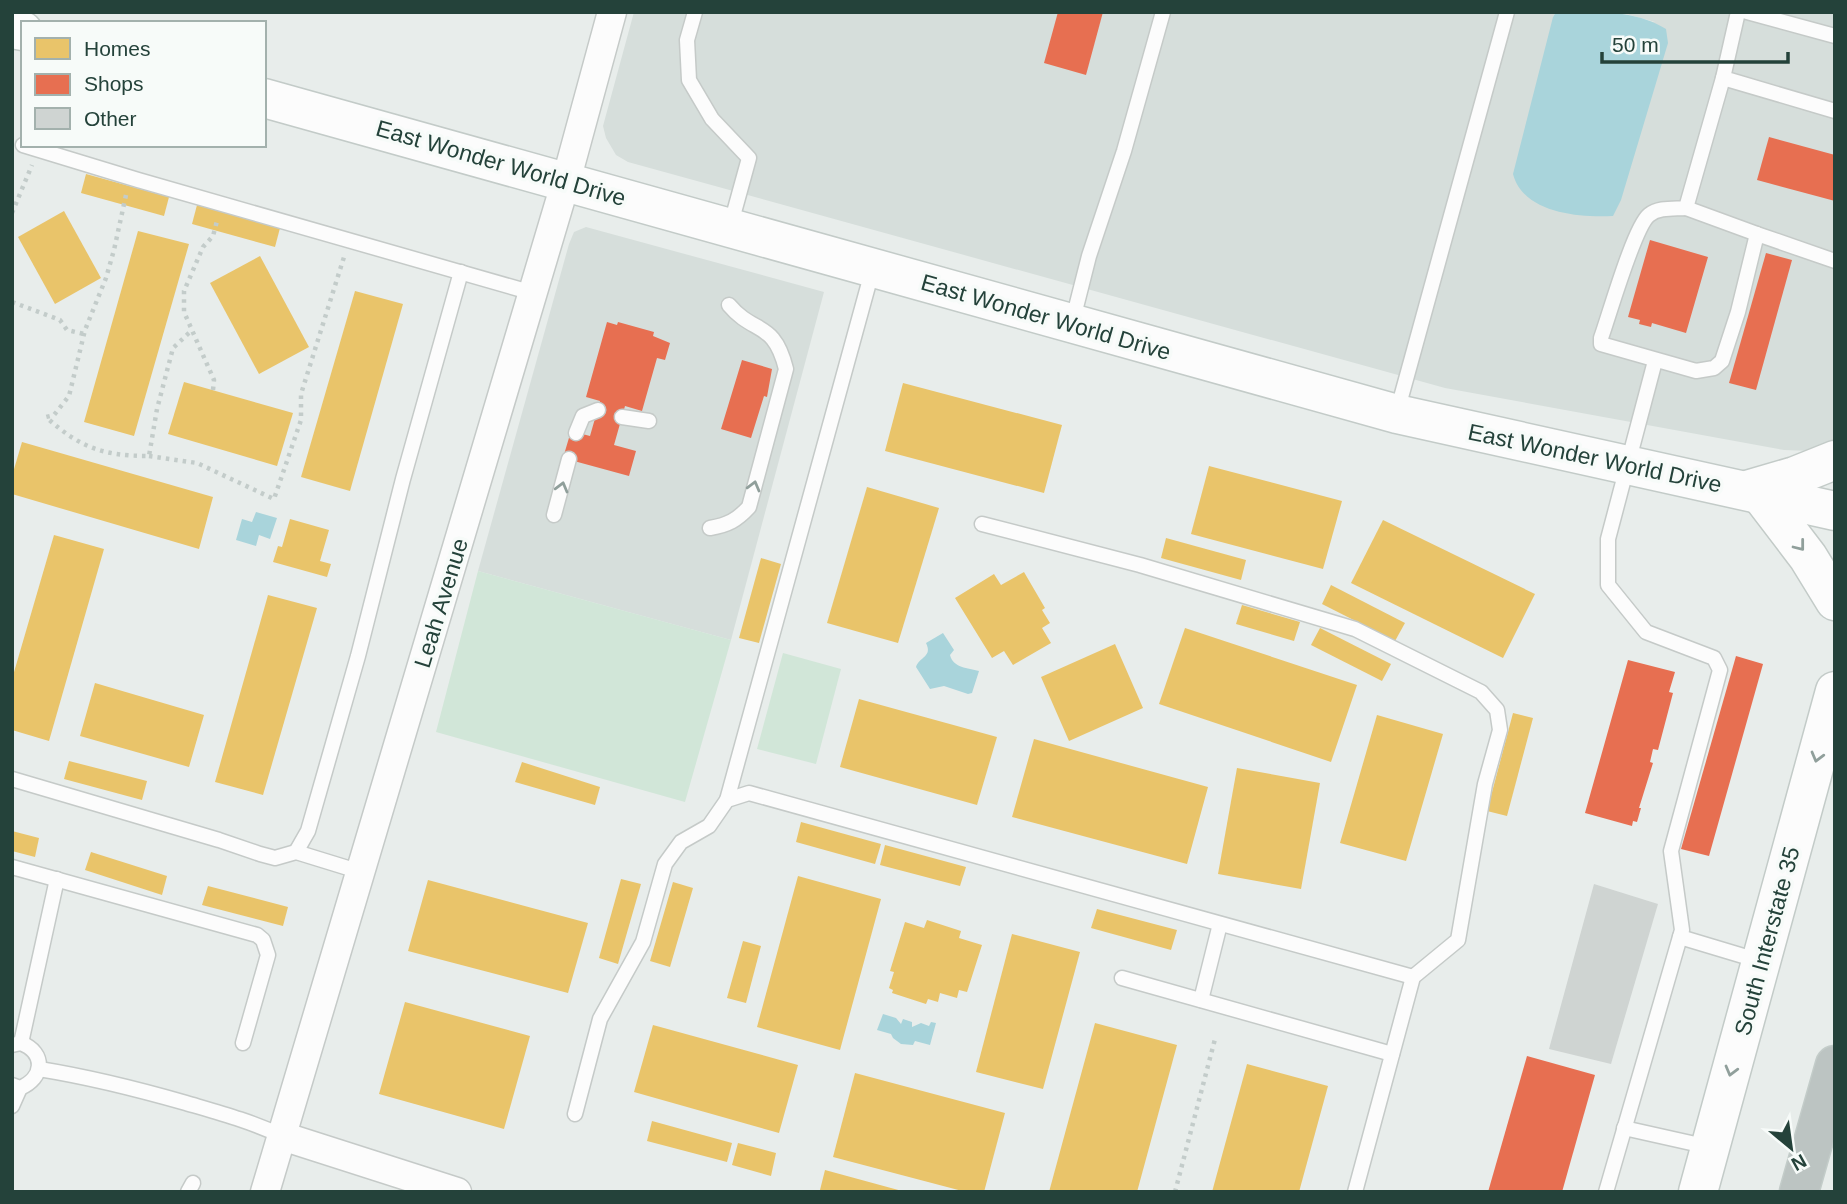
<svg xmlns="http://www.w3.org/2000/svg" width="1847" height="1204" viewBox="0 0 1847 1204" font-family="Arial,sans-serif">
<rect width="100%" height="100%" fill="#e8edeb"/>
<g fill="#d6dedb">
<path d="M634 12H1556L1553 17 1655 22 1619 12H1835V443L1810 451 1784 450 1445 388 628 162 616 155 606 138 603 126Z"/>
<path d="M586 227 824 292 731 640 478 571 569 244 574 232Z"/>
</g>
<g fill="#d1e6d8">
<path d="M478 571 731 640 685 802 436 732Z"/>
<path d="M783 653 841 669 816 764 757 749Z"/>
</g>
<g fill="#a9d4db">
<path d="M1556 12C1594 12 1633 9 1666 29L1668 43 1621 200 1613 216C1579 218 1523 213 1513 174L1553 17Z"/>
<path d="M256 512 277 518 270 539 259 535 256 546 236 540 242 519 252 522Z"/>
<path d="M943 633 954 650 950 655C953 668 968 668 979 671L972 693 968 694 944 686 930 689 916 667C919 657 933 657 926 643Z"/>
<path d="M883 1014 896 1018 901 1024 903 1019 912 1022V1027L921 1023 929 1026 931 1022 936 1023 930 1045 915 1041 913 1045 901 1044 893 1038 891 1034 877 1030Z"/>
</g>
<g fill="#e9c46a">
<path d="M86 174 169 197 164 216 81 193Z"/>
<path d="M197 205 280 228 275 247 192 224Z"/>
<path d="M64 211 101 278 55 304 18 237Z"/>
<path d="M138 231 189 244 134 436 84 422Z"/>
<path d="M260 256 309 347 259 374 210 283Z"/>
<path d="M355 291 403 304 350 491 301 477Z"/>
<path d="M184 382 293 413 277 466 168 434Z"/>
<path d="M903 383 1062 425 1044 493 885 451Z"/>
<path d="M22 442 213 497 199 549 12 494V476Z"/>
<path d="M1209 466 1342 501 1323 569 1191 534Z"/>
<path d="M867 487 939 508 898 643 827 623Z"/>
<path d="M290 519 329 530 320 561 331 564 327 577 273 562 278 546 282 547Z"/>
<path d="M1383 520 1535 594 1503 658 1351 583Z"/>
<path d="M54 535 104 549 49 741 12 730V679Z"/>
<path d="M1166 538 1246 560 1241 580 1161 558Z"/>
<path d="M761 558 781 564 759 643 739 638Z"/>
<path d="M1024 572 1045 608 1042 610 1050 623 1042 628 1051 643 1013 665 1004 651 992 658 955 598 994 574 1001 585Z"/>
<path d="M1331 585 1405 623 1395 641 1322 604Z"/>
<path d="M268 595 317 608 263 795 215 782Z"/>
<path d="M1242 605 1300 622 1294 641 1236 624Z"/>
<path d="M1185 628 1357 685 1331 762 1159 704Z"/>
<path d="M1320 628 1391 664 1382 681 1311 645Z"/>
<path d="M1115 644 1143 708 1069 741 1041 677Z"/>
<path d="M95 683 204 715 189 767 80 736Z"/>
<path d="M859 699 997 737 977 805 840 767Z"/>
<path d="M1513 713 1533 718 1507 816 1487 811Z"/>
<path d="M1377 715 1443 734 1406 861 1340 843Z"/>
<path d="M1034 739 1208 787 1187 864 1012 817Z"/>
<path d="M69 761 147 781 142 800 64 779Z"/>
<path d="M522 762 600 787 595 805 515 782Z"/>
<path d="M1237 768 1320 783 1301 889 1218 874Z"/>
<path d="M801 822 881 844 875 864 796 842Z"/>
<path d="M12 831 39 838 35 857 12 851Z"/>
<path d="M885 845 966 867 960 886 880 865Z"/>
<path d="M91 852 167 876 162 895 85 870Z"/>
<path d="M798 876 881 899 840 1050 757 1027Z"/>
<path d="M621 879 641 884 618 964 599 958Z"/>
<path d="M428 880 588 923 568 993 408 951Z"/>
<path d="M673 882 693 888 670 967 650 961Z"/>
<path d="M208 886 288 907 283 926 202 905Z"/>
<path d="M1097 909 1177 930 1171 950 1091 928Z"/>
<path d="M927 920 961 931 959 938 982 945 967 992 959 990 957 998 940 993 938 1002 928 999 926 1004 892 993 893 990 889 988 894 972 890 971 905 922 924 928Z"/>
<path d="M1012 934 1080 952 1043 1089 976 1072Z"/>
<path d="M743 941 761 946 746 1003 727 998Z"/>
<path d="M405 1002 530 1036 504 1129 379 1094Z"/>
<path d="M1095 1023 1177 1045 1137 1192H1049Z"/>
<path d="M653 1025 798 1065 779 1133 634 1092Z"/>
<path d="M1247 1064 1328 1086 1299 1192H1212Z"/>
<path d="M855 1073 1005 1113 984 1192H966L833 1157Z"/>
<path d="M652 1121 732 1143 727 1162 647 1141Z"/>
<path d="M738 1143 776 1153 771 1176 732 1165Z"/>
<path d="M825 1170 902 1191V1192L820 1190Z"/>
</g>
<g fill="#e76f51">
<path d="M1058 12H1103L1086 75 1044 63Z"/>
<path d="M1769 137 1835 155V201L1757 180Z"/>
<path d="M1650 240 1708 257 1686 333 1652 323 1651 327 1639 324 1640 320 1628 317Z"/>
<path d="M1766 253 1792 260 1756 390 1729 383Z"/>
<path d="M607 322 617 325 618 322 654 332 653 336 670 343 665 360 657 358 642 411 625 406 614 445 636 451 629 476 563 458 571 431 590 436 600 401 586 397Z"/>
<path d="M742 360 772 369 767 397 764 396 751 438 721 429Z"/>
<path d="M1736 656 1763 664 1709 856 1681 849Z"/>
<path d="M1628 660 1675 672 1669 692 1673 693 1658 750 1653 749 1650 762 1653 763 1639 808H1641L1637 822 1633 821 1632 826 1585 813Z"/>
<path d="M1527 1056 1595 1075 1562 1192H1488Z"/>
</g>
<path fill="#cfd4d2" d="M1594 884 1658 904 1611 1064 1549 1049Z"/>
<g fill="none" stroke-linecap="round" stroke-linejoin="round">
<defs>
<g id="service">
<path d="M695 12 687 40 689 80 712 119 749 158 730 227"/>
<path d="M1738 12 1723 78 1835 111"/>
<path d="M1747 12 1835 36"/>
<path d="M1723 78 1686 208C1674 209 1659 207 1649 215 1634 227 1609 316 1601 338V344L1696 371 1714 368 1722 361 1738 312 1757 234 1835 261"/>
<path d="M23 145 138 180 533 293"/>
<path d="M1686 208 1757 234"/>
<path d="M1072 323 1089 256 1124 151 1163 12"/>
<path d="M1397 412 1507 12"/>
<path d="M622 417 649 421"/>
<path d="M576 433 583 416 598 410"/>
<path d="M554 515 569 459"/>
<path d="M982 524 1140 565 1355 629 1481 692 1497 710 1500 730 1485 784 1458 940 1413 977 1355 1192"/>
<path d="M710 528C728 525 737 520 749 507L786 369C774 320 754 335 729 305"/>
<path d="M12 779 219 840 260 854 275 858 296 852 361 872"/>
<path d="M727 800 873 268"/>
<path d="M296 852 308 831 358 656 403 479 461 272"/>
<path d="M12 867 257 935 263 940 268 955 243 1043"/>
<path d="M1680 937 1760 961"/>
<path d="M1122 978 1392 1054"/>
<path d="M1201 1000 1220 924"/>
<path d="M21 1043 57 879"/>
<path d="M39 1069C89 1077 137 1089 186 1103 220 1113 250 1121 282 1136"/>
<path d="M12 1085 20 1088C44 1078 46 1053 21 1043L12 1045"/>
<path d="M12 1106 20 1088"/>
<path d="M575 1114 600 1019 643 942 665 864 681 842 709 826 727 800 749 793 1413 977"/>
<path d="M1624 1128 1709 1147"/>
<path d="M188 1192 193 1183"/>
<path d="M1606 1192 1682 930 1671 851 1720 670 1714 658 1646 632 1608 585V539L1655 361"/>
</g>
<g id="minor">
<path d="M282 1136 457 1192"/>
<path d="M265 1192 566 181 612 12"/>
</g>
<g id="secondary">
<path d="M12 29 23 31"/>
<path d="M264 98 1397 414 1835 511"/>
<path d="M1747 490 1795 476 1835 460"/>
<path d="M1760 494 1808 557 1835 601"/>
<path d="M1698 1192 1835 691"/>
</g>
<path id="motorway" d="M1799 1192 1835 1065"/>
</defs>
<use href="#service" stroke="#c5cac8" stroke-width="17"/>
<use href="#minor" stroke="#c5cac8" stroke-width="31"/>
<use href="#secondary" stroke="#c3cbc8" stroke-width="41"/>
<use href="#motorway" stroke="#c3ccc9" stroke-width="41"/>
<g stroke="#c3ccca" stroke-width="4.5" stroke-dasharray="3.5 5" stroke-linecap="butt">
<path d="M126 195 114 250 106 278 85 330 69 396 54 415 46 417C80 448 104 456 149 456L157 409 173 348 191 331"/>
<path d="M12 213 32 165"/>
<path d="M12 302 60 320 67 330 84 334"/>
<path d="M213 390 214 380 184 312V291L203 247 213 236 217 221"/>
<path d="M149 456 197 463 274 499 301 420V394L344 257"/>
<path d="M1175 1192 1215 1039"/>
</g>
<use href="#service" stroke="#fcfcfc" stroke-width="14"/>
<use href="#minor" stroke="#fcfcfc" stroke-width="28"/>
<use href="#secondary" stroke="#fcfcfc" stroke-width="38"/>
<use href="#motorway" stroke="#bcc4c2" stroke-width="38"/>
</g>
<defs><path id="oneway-chevron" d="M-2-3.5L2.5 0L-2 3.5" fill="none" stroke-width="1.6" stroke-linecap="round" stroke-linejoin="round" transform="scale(1.75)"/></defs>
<g stroke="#909f9b">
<use href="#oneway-chevron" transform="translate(754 486) rotate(-75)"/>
<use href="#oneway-chevron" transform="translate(562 487) rotate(-75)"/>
<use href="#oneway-chevron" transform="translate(1800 546) rotate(52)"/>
<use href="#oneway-chevron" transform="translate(1817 757) rotate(105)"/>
<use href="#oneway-chevron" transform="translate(1731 1071) rotate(105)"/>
</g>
<g text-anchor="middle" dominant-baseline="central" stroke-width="7" stroke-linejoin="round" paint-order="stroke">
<g font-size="23" fill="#24423a" stroke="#f7fbf9">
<text transform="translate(501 163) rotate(16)">East Wonder World Drive</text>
<text transform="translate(1046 317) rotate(16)">East Wonder World Drive</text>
<text transform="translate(1595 458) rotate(12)">East Wonder World Drive</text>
<text transform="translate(441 603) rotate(-73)">Leah Avenue</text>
<text transform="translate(1767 941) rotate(-75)">South Interstate 35</text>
</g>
</g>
<rect width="1847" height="1204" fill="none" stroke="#24423a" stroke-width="28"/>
<rect x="21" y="21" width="245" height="126" fill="#f7fbf9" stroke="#a3b1ad" stroke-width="2"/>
<rect x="35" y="38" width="35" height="21" fill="#e9c46a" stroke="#a3b1ad" stroke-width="2"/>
<text x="84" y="56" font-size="21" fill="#24423a">Homes</text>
<rect x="35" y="74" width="35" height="21" fill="#e76f51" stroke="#a3b1ad" stroke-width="2"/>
<text x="84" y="91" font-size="21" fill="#24423a">Shops</text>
<rect x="35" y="108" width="35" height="21" fill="#cfd4d2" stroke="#a3b1ad" stroke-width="2"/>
<text x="84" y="126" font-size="21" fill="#24423a">Other</text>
<g transform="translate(1791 1148) rotate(151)" stroke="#f7fbf9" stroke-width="5" paint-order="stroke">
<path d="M0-5L12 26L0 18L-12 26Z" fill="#24423a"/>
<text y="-10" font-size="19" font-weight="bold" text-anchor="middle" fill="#24423a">N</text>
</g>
<path d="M1602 52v10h186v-10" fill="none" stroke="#24423a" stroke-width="3.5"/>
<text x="1612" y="52" font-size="21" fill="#24423a" stroke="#f7fbf9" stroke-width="5" paint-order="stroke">50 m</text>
</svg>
